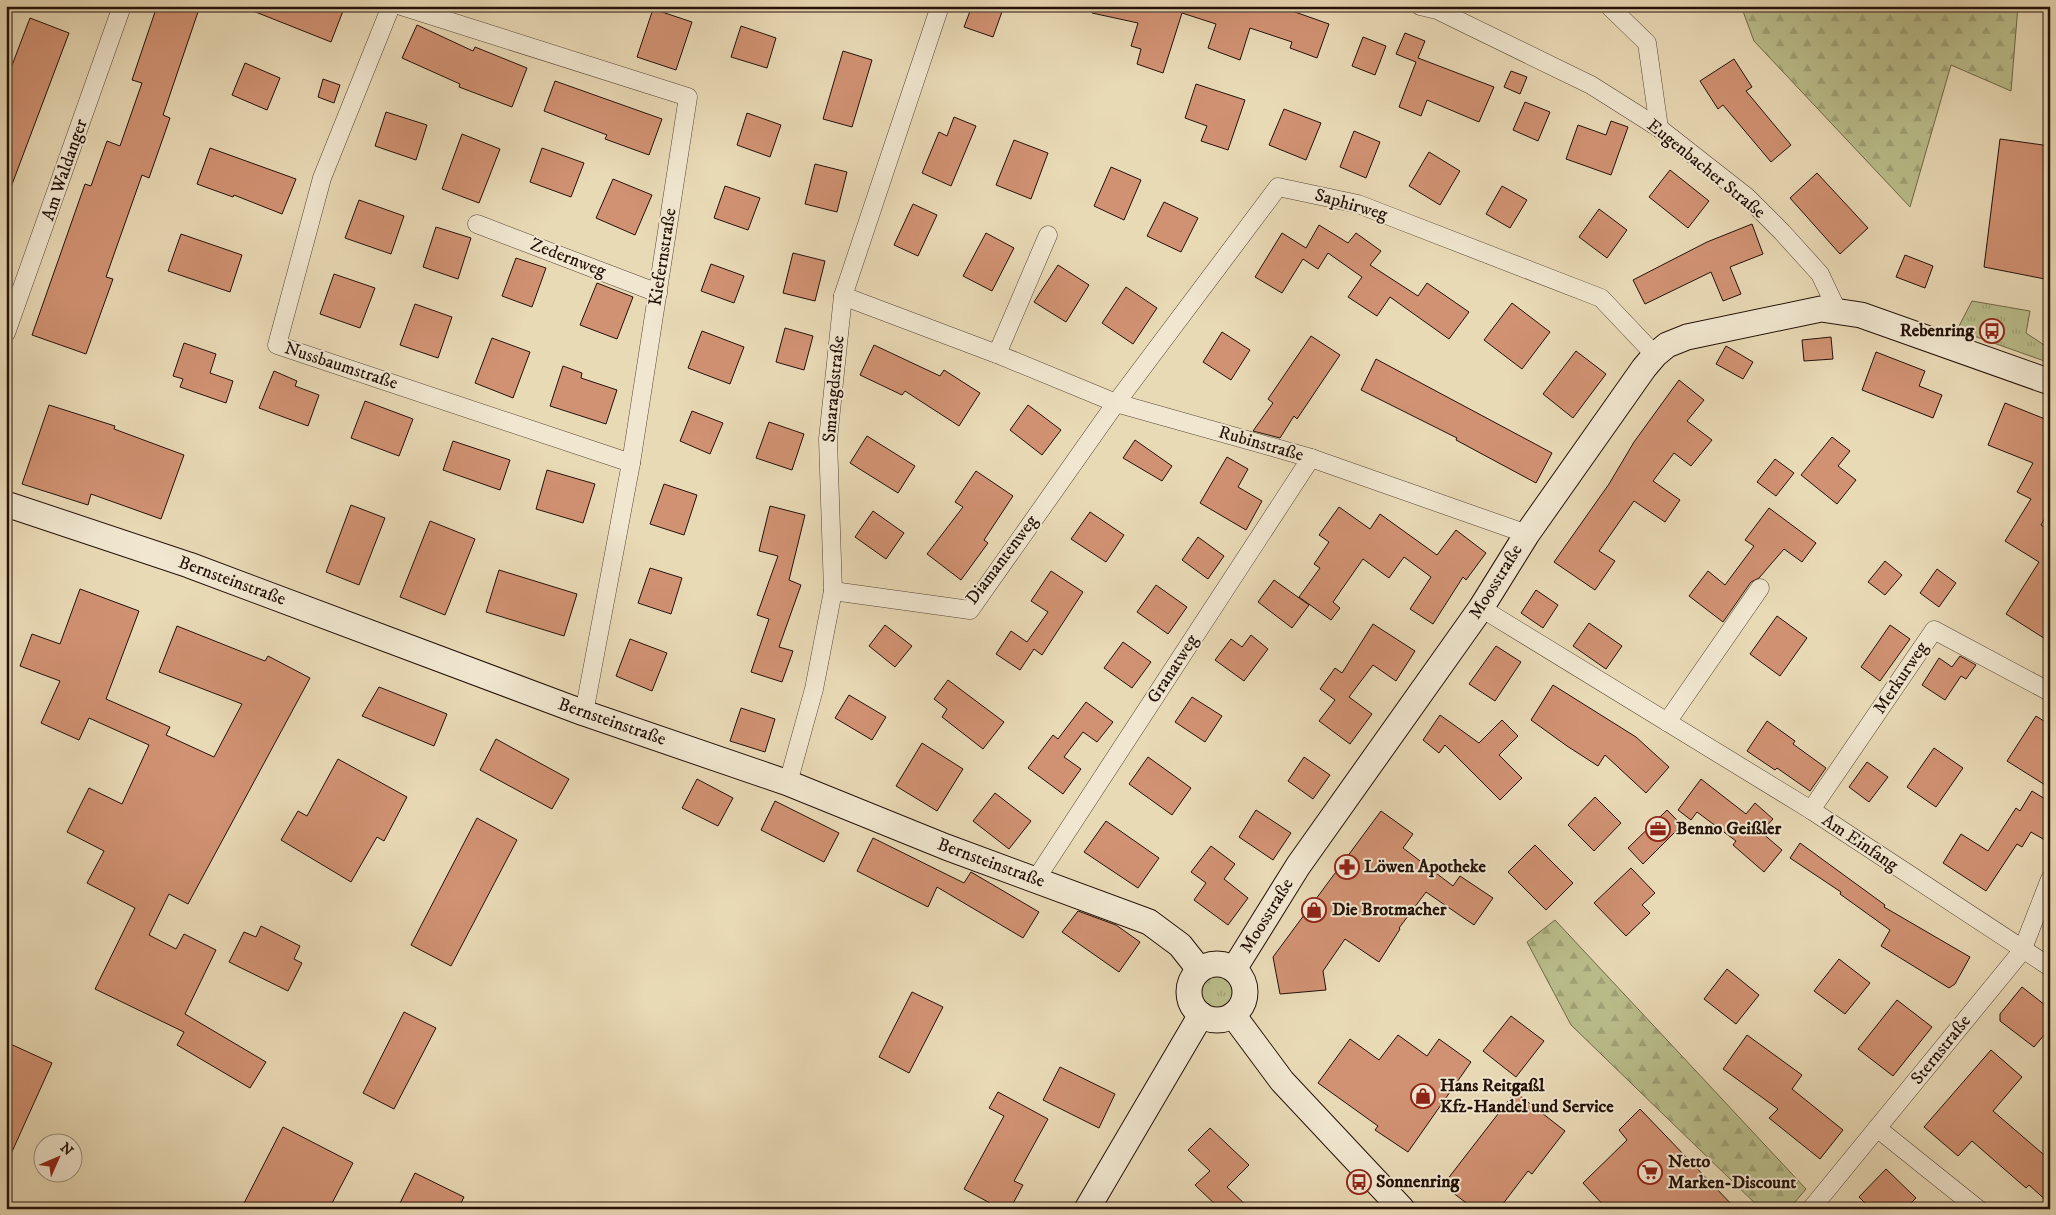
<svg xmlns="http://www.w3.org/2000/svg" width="2056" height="1215" viewBox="0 0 2056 1215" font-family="'IM FELL DW Pica',serif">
<defs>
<pattern id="grass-tufts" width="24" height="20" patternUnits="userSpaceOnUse" patternTransform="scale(1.25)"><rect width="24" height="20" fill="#babe8c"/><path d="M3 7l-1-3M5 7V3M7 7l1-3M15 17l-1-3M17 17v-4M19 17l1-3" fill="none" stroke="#a0a277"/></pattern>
<pattern id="forest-firs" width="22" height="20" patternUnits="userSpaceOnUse" patternTransform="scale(1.25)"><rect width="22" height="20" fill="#babe8c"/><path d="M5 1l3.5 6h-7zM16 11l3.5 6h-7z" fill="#a0a277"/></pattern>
</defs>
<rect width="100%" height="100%" fill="#e9dab6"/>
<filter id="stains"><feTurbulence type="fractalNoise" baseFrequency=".004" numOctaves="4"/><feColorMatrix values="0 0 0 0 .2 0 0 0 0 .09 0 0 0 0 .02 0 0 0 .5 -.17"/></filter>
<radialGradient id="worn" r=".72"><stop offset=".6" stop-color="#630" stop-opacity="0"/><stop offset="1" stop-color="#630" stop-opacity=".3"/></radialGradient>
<g fill="url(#grass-tufts)" stroke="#6f684a">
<path d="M1972 301 2030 311 2026 333 2050 349V363L1957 330Z"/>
<circle cx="1217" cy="993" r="19"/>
</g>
<g fill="url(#forest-firs)" stroke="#6f684a">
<path d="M1741 6H2018L2011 91 1951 65 1910 207 1754 41Z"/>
<path d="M1555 920 1806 1189 1789 1209H1761L1571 1025 1527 942Z"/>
</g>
<g fill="#d19273" stroke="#241108">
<path d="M157 6H200L163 115 170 118 149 178 142 175 106 277 113 279 86 354 32 335 85 184 91 186 107 141 120 146 142 83 132 80Z"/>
<path d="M331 6 343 11 331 42 243 7Z"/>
<path d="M972 6H1004L993 37 964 27Z"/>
<path d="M1093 6H1278L1329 24 1317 58 1290 48 1292 42 1250 28 1240 60 1208 48 1216 24 1182 13 1163 73 1137 64 1141 49 1131 46 1138 23 1092 13Z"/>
<path d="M653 9 692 22 676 70 637 57Z"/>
<path d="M30 18 69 33 8 195 6 81Z"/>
<path d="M417 25 473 51 475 47 527 68 512 107 459 87 460 84 402 58Z"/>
<path d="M741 26 776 38 767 68 731 57Z"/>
<path d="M1405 33 1425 41 1418 58 1494 87 1479 122 1427 100 1421 116 1399 107 1416 62 1396 54Z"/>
<path d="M1363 37 1386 46 1375 75 1352 66Z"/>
<path d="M843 51 872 60 852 127 823 119Z"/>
<path d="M1734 59 1752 87 1746 91 1791 145 1771 162 1723 105 1718 109 1700 81Z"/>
<path d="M245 63 280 78 267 110 232 95Z"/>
<path d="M1511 71 1527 77 1520 94 1504 87Z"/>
<path d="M323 79 340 85 334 103 318 97Z"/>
<path d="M555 81 662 119 649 155 605 139 607 135 544 111Z"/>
<path d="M1196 84 1245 100 1228 150 1201 141 1207 126 1185 118Z"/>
<path d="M1525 102 1550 112 1538 141 1513 130Z"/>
<path d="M1284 109 1321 123 1306 160 1269 145Z"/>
<path d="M386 112 427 125 416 160 375 146Z"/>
<path d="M747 113 781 125 770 157 737 145Z"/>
<path d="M954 117 976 126 951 186 922 173 939 132 947 136Z"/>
<path d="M1611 121 1628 127 1611 175 1566 159 1578 125 1606 135Z"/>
<path d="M1354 131 1380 142 1366 178 1340 167Z"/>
<path d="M462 134 500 149 479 203 442 189Z"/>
<path d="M2000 139 2050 146V280L1984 267Z"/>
<path d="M1014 140 1048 153 1031 199 996 185Z"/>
<path d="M210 148 296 179 282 214 234 195 233 197 197 184Z"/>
<path d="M542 148 584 163 571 197 530 182Z"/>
<path d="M1429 152 1460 171 1440 205 1409 186Z"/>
<path d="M815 164 847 172 837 212 805 204Z"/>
<path d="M1111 167 1141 180 1124 220 1094 206Z"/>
<path d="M1670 170 1709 201 1688 228 1649 197Z"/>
<path d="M1817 173 1868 228 1840 254 1790 198Z"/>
<path d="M613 179 652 195 635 235 596 218Z"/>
<path d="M725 186 760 198 748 230 714 218Z"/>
<path d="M1502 186 1527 200 1510 228 1486 214Z"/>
<path d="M359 200 404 216 391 254 345 238Z"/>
<path d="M1164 202 1198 218 1181 252 1147 236Z"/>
<path d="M913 204 937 215 918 256 894 245Z"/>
<path d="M1599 209 1627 230 1607 258 1579 237Z"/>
<path d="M1752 224 1763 254 1730 267 1741 294 1723 301 1711 272 1645 304 1633 280 1707 242Z"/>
<path d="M1319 225 1348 243 1356 233 1381 251 1370 265 1418 296 1427 283 1469 312 1449 339 1390 297 1377 316 1348 297 1362 277 1328 253 1318 269 1303 259 1282 293 1255 277 1282 233 1306 248Z"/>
<path d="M436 227 471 238 458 279 423 267Z"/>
<path d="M986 233 1014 248 992 291 963 276Z"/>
<path d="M181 234 242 255 230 292 168 271Z"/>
<path d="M793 253 825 261 815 301 783 293Z"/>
<path d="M1905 255 1933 266 1925 288 1896 277Z"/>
<path d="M516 258 546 268 532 307 502 296Z"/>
<path d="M711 264 744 276 734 303 701 291Z"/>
<path d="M1058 265 1089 285 1066 322 1034 302Z"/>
<path d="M334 274 375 288 360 328 320 314Z"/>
<path d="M597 283 633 297 617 339 580 325Z"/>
<path d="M1126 287 1157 308 1133 344 1102 323Z"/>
<path d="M1512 303 1550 332 1522 369 1484 340Z"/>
<path d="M415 304 452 317 438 358 400 345Z"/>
<path d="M785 328 813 336 804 370 776 362Z"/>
<path d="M702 331 744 347 730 384 688 368Z"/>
<path d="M1222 332 1250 350 1231 380 1203 362Z"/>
<path d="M1311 336 1340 355 1297 419 1294 416 1280 438 1253 431 1273 403 1268 399Z"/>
<path d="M1831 337 1833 359 1804 361 1802 340Z"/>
<path d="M492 338 530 352 513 398 475 383Z"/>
<path d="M184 343 216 354 210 373 233 381 226 403 180 387 183 379 173 376Z"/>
<path d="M874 345 940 376 944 370 980 393 959 426 905 391 902 395 860 375Z"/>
<path d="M1726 346 1753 362 1743 379 1716 364Z"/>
<path d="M1576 351 1606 374 1573 418 1543 394Z"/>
<path d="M1876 352 1925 371 1919 386 1942 395 1933 418 1862 390Z"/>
<path d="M1376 359 1552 453 1536 483 1456 440 1457 438 1361 390Z"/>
<path d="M563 366 582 373 581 378 617 390 606 424 550 406Z"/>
<path d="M274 371 297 381 295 386 319 395 308 426 259 408Z"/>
<path d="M1679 380 1704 400 1687 421 1712 440 1691 466 1674 453 1653 481 1680 500 1665 522 1634 501 1599 551 1615 561 1595 590 1554 562 1609 484 1634 442Z"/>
<path d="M365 401 413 419 399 456 351 438Z"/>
<path d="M2005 403 2050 421V509L2041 525 2050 530V642L2006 614 2039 562 2005 541 2031 499 2017 492 2033 463 1988 445Z"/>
<path d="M49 405 115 426 114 429 184 455 161 519 91 494 88 505 22 484Z"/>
<path d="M1028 405 1061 430 1042 455 1010 430Z"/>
<path d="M692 411 723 423 710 454 680 441Z"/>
<path d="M769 422 804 434 792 470 756 458Z"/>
<path d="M867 436 915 466 898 493 850 463Z"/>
<path d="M1832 437 1850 451 1838 466 1856 480 1837 504 1801 475Z"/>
<path d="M1135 440 1172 466 1162 481 1123 458Z"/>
<path d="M453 441 510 460 500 490 443 470Z"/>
<path d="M1227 457 1248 469 1238 487 1262 501 1246 530 1200 503Z"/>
<path d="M1775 459 1794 473 1776 496 1757 482Z"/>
<path d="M547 470 595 484 583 523 536 509Z"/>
<path d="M976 471 1013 496 984 540 988 543 961 580 927 554 963 507 955 502Z"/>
<path d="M664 484 697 495 684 535 650 524Z"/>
<path d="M351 505 385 518 359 585 326 572Z"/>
<path d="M770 506 805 515 789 580 801 585 779 647 793 651 782 682 751 672 769 619 757 615 778 556 759 551Z"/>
<path d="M1339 507 1370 529 1380 514 1437 555 1456 530 1486 553 1466 580 1463 577 1433 624 1410 609 1431 577 1404 557 1389 578 1363 559 1333 602 1340 608 1331 620 1299 597 1320 568 1314 564 1329 542 1319 535Z"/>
<path d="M1769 508 1816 543 1802 562 1784 549 1759 578 1751 582 1723 622 1689 596 1708 571 1725 585 1754 546 1745 540Z"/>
<path d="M873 511 904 533 886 559 855 537Z"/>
<path d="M1090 512 1124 535 1106 562 1071 539Z"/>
<path d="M430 521 475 539 445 615 400 597Z"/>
<path d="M1198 537 1224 556 1208 579 1182 560Z"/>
<path d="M1885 561 1902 575 1885 595 1868 582Z"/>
<path d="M650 568 682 578 671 614 638 603Z"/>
<path d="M1937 569 1956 583 1939 607 1920 593Z"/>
<path d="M499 570 577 594 564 636 486 612Z"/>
<path d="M1051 571 1083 592 1042 655 1034 649 1020 670 996 654 1011 631 1027 642 1048 612 1031 601Z"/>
<path d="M1274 580 1309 605 1292 628 1258 602Z"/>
<path d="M1156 585 1187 607 1168 634 1137 612Z"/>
<path d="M80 589 139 611 106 699 170 727 166 735 214 757 242 704 159 672 177 626 265 661 268 656 310 678 188 904 169 894 149 935 176 949 184 934 216 950 185 1014 266 1062 250 1088 177 1045 184 1032 95 989 135 908 87 883 104 851 67 832 89 788 122 804 149 745 89 718 79 740 41 723 60 681 20 666 32 634 60 644Z"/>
<path d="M1536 590 1558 605 1543 628 1521 613Z"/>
<path d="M1777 616 1807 638 1780 676 1750 654Z"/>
<path d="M1589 623 1622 646 1606 669 1573 646Z"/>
<path d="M1373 624 1415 651 1396 681 1373 665 1349 697 1372 714 1350 744 1319 721 1335 700 1320 689 1335 668 1342 673Z"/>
<path d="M885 625 912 646 895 667 869 646Z"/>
<path d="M1890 625 1910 639 1880 681 1861 667Z"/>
<path d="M1251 635 1268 649 1244 681 1215 660 1231 639 1242 647Z"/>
<path d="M630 639 667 653 652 691 616 676Z"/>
<path d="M1123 642 1151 662 1132 688 1104 668Z"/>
<path d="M1496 646 1521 662 1495 701 1469 684Z"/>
<path d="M1960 656 1976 665 1966 679 1961 676 1945 700 1922 685 1939 658 1952 667Z"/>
<path d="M948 680 1004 722 983 749 942 717 947 709 934 699Z"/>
<path d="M1553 685 1636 737 1669 767 1646 793 1605 755 1598 766 1567 746 1531 720Z"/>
<path d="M379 687 447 714 434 746 362 716Z"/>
<path d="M849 695 886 717 872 740 835 718Z"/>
<path d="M1192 697 1222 716 1205 742 1175 722Z"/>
<path d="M1086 702 1113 722 1097 742 1083 732 1064 757 1081 769 1063 794 1028 768 1053 735 1058 739Z"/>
<path d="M741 708 775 719 765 752 730 741Z"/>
<path d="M1440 715 1479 743 1502 720 1518 736 1499 755 1522 778 1500 800 1445 745 1439 753 1423 740Z"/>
<path d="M2036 716 2050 725V788L2007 761Z"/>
<path d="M1767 721 1795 741 1793 744 1826 768 1810 791 1777 768 1775 770 1747 751Z"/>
<path d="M496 739 569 779 552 809 480 770Z"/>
<path d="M922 743 963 769 937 811 896 786Z"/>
<path d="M1934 748 1963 768 1936 807 1907 787Z"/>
<path d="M1148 757 1191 788 1172 815 1129 784Z"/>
<path d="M1304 757 1330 775 1313 799 1288 781Z"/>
<path d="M338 759 407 797 384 841 377 837 351 882 281 840 298 811 307 816Z"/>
<path d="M1867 762 1888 777 1869 802 1849 787Z"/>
<path d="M697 779 733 798 718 826 682 808Z"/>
<path d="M1701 779 1746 814 1755 803 1773 819 1761 832 1782 850 1764 872 1733 845 1736 841 1697 812 1691 820 1678 810Z"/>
<path d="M2032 791 2050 802V843L2031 832 2022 847 2017 844 1986 891 1943 863 1961 834 1988 851 2016 808 2020 811Z"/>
<path d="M995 793 1031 821 1009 849 973 821Z"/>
<path d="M1595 797 1621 823 1594 851 1568 825Z"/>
<path d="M775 801 839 833 824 862 761 830Z"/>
<path d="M1256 810 1291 833 1273 860 1239 837Z"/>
<path d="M1667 810 1682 825 1643 864 1628 848Z"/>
<path d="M1381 811 1413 834 1403 848 1453 886 1460 876 1493 898 1474 925 1426 892 1399 928 1400 929 1379 962 1345 939 1323 971 1326 990 1280 994 1273 957Z"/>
<path d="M477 818 517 840 451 966 411 945Z"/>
<path d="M1106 821 1159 858 1138 888 1084 852Z"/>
<path d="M873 838 964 883 971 872 1039 912 1023 938 937 887 928 907 857 871Z"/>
<path d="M1800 843 1885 905 1884 907 1970 957 1955 984 1949 988 1881 946 1890 930 1840 894 1841 892 1790 858Z"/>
<path d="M1535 845 1573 883 1546 910 1508 872Z"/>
<path d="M1211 846 1235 864 1224 879 1248 898 1228 925 1194 900 1206 883 1191 872Z"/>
<path d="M1631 868 1655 893 1642 905 1650 913 1626 936 1594 903Z"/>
<path d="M1078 911 1116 925 1140 942 1119 972 1062 932Z"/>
<path d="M261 926 300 946 294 959 302 963 288 991 229 962 244 932 256 937Z"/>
<path d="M1839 959 1870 983 1845 1014 1814 991Z"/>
<path d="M1727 969 1759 995 1736 1024 1704 999Z"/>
<path d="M2022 987 2050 1009V1028L2034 1047 2000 1021V1014Z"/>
<path d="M912 992 943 1007 909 1073 879 1057Z"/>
<path d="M1897 1000 1932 1027 1893 1076 1858 1049Z"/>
<path d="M404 1012 436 1028 394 1109 363 1093Z"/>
<path d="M1511 1016 1544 1041 1516 1077 1483 1051Z"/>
<path d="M1398 1035 1427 1056 1439 1039 1471 1062 1408 1152 1375 1130 1378 1126 1318 1083 1350 1039 1379 1060Z"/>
<path d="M1747 1035 1802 1075 1792 1089 1843 1130 1820 1159 1769 1118 1778 1109 1723 1069Z"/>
<path d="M6 1042 52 1063 6 1165Z"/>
<path d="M1991 1050 2022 1077 1993 1111 2050 1160V1204L2029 1185 2026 1188 1972 1141 1958 1156 1924 1127Z"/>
<path d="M1060 1067 1115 1094 1099 1128 1043 1100Z"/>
<path d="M998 1092 1048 1119 1014 1181 1023 1185 1010 1209H987L990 1203 964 1189 1004 1116 989 1108Z"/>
<path d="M1515 1092 1565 1131 1532 1174 1528 1171 1499 1209H1474L1443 1185Z"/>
<path d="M1640 1109 1736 1209H1607L1583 1183 1627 1140 1619 1130Z"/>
<path d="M283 1127 353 1163 329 1209H241Z"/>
<path d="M1210 1128 1249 1165 1227 1187 1250 1209H1220L1195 1185 1210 1171 1188 1150Z"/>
<path d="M1886 1169 1916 1198 1905 1209H1871L1859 1197Z"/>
<path d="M415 1173 464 1197 458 1209H397Z"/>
</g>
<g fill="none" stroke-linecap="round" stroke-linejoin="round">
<defs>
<g id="street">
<path d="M391 6 322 178 277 345 631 463"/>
<path d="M401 6 688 97 631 463 584 713"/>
<path d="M1420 6 1437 10 1591 85 1659 128 1747 197 1782 232 1820 274 1837 310"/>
<path d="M1609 6 1647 43 1659 128"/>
<path d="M477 224 658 293"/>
<path d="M843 296 997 354 1116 403 1311 458 1527 534"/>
<path d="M6 333 122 6"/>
<path d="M997 354 1048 235"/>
<path d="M833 591 970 610 1116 403 1278 187 1358 204 1601 298 1655 355"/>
<path d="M1481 608 1811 810 2050 967"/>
<path d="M1667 722 1760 588"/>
<path d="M788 783 814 689 833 591 828 439 843 296 940 6"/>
<path d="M1811 810 1934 630 2050 692"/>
<path d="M1036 879 1311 458"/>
<path d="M1877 1128 1978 1209"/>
<path d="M1811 1209 2022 951 2050 879"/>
</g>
<g id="secondary">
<path d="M6 504 189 565 584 713 788 783 946 847 1149 922 1180 945 1199 969"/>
<circle cx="1217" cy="992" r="28"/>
<path d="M1234 969 1298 866 1481 608 1527 534 1644 368 1655 355 1667 345 1687 337 1821 309 1861 315 2050 382"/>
<path d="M1233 1015 1282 1081 1402 1209"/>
<path d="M1087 1209 1201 1015"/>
</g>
</defs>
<use href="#street" stroke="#554334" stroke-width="19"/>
<use href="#secondary" stroke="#241108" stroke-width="27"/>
<use href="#street" stroke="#f1e7d0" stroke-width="18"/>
<use href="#secondary" stroke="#f1e7d0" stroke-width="25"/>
</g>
<defs>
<symbol id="bus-ring" viewBox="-11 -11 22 22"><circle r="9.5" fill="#f1e7d0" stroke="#8f2418" stroke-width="1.5"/><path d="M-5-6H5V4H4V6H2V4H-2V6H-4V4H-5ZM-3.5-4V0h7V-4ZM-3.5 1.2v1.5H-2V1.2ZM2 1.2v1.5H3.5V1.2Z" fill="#8f2418"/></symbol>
<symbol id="office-ring" viewBox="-11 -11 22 22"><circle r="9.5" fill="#f1e7d0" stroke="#8f2418" stroke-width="1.5"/><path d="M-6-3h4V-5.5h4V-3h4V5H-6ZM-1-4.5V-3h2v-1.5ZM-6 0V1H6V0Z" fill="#8f2418"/></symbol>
<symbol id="pharmacy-ring" viewBox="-11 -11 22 22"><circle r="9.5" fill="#f1e7d0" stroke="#8f2418" stroke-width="1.5"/><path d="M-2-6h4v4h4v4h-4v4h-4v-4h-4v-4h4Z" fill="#8f2418"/></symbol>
<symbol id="shop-ring" viewBox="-11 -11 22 22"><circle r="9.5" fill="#f1e7d0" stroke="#8f2418" stroke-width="1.5"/><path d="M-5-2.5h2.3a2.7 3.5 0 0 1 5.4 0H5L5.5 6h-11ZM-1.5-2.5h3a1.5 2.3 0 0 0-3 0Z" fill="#8f2418"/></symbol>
<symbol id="supermarket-ring" viewBox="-11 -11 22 22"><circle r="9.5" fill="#f1e7d0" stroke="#8f2418" stroke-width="1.5"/><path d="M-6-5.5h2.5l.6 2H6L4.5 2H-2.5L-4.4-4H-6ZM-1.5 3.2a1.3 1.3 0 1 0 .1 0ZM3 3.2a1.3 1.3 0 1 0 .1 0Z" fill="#8f2418"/></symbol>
</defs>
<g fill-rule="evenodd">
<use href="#bus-ring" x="1978" y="317" width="28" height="28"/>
<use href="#office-ring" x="1644" y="815" width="28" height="28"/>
<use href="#pharmacy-ring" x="1333" y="853" width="28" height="28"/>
<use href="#shop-ring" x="1300" y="896" width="28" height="28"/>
<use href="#shop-ring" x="1409" y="1082" width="28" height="28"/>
<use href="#supermarket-ring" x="1636" y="1158" width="28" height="28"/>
<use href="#bus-ring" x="1345" y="1168" width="28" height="28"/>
</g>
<g text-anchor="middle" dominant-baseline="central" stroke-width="4" stroke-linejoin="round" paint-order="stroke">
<g font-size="18" fill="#241108" stroke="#f1e7d0">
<text transform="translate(1706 169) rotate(39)">Eugenbacher Straße</text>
<text transform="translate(65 170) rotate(-71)">Am Waldanger</text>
<text transform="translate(1351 205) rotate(16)">Saphirweg</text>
<text transform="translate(663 257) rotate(-81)">Kiefernstraße</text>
<text transform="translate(568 258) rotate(21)">Zedernweg</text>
<text transform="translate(341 366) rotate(18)">Nussbaumstraße</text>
<text transform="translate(834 389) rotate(-85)">Smaragdstraße</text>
<text transform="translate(1261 444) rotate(16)">Rubinstraße</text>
<text transform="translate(1002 560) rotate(-53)">Diamantenweg</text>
<text transform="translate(232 581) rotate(20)">Bernsteinstraße</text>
<text transform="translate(1496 582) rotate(-58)">Moosstraße</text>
<text transform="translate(1173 669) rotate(-57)">Granatweg</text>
<text transform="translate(1901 678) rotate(-56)">Merkurweg</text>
<text transform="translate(612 722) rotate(19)">Bernsteinstraße</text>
<text transform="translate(1860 843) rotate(34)">Am Einfang</text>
<text transform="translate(991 863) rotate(20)">Bernsteinstraße</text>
<text transform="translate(1267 916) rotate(-58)">Moosstraße</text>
<text transform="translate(1941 1050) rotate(-51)">Sternstraße</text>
</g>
<g font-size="18" font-weight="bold" fill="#241108" stroke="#f1e7d0" text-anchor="start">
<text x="1974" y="331" text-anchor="end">Rebenring</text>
<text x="1676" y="829">Benno Geißler</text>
<text x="1364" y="867">Löwen Apotheke</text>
<text x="1332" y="910">Die Brotmacher</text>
<text x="1440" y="1086">Hans Reitgaßl<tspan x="1440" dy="21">Kfz-Handel und Service</tspan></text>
<text x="1668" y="1162">Netto<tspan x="1668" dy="21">Marken-Discount</tspan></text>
<text x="1376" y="1182">Sonnenring</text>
</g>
</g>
<rect width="2056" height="1215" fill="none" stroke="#e9dab6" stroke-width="25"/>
<rect x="8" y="8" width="2041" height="1200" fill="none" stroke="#241108" stroke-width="2.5"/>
<rect x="12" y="12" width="2031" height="1190" fill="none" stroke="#241108"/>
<g transform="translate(58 1158) rotate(45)"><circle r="24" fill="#f1e7d0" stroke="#9f9180"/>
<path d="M0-4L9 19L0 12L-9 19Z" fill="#8f2418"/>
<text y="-8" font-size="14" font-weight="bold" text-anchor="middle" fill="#241108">N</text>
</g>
<rect width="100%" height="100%" filter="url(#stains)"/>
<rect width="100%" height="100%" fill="url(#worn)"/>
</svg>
